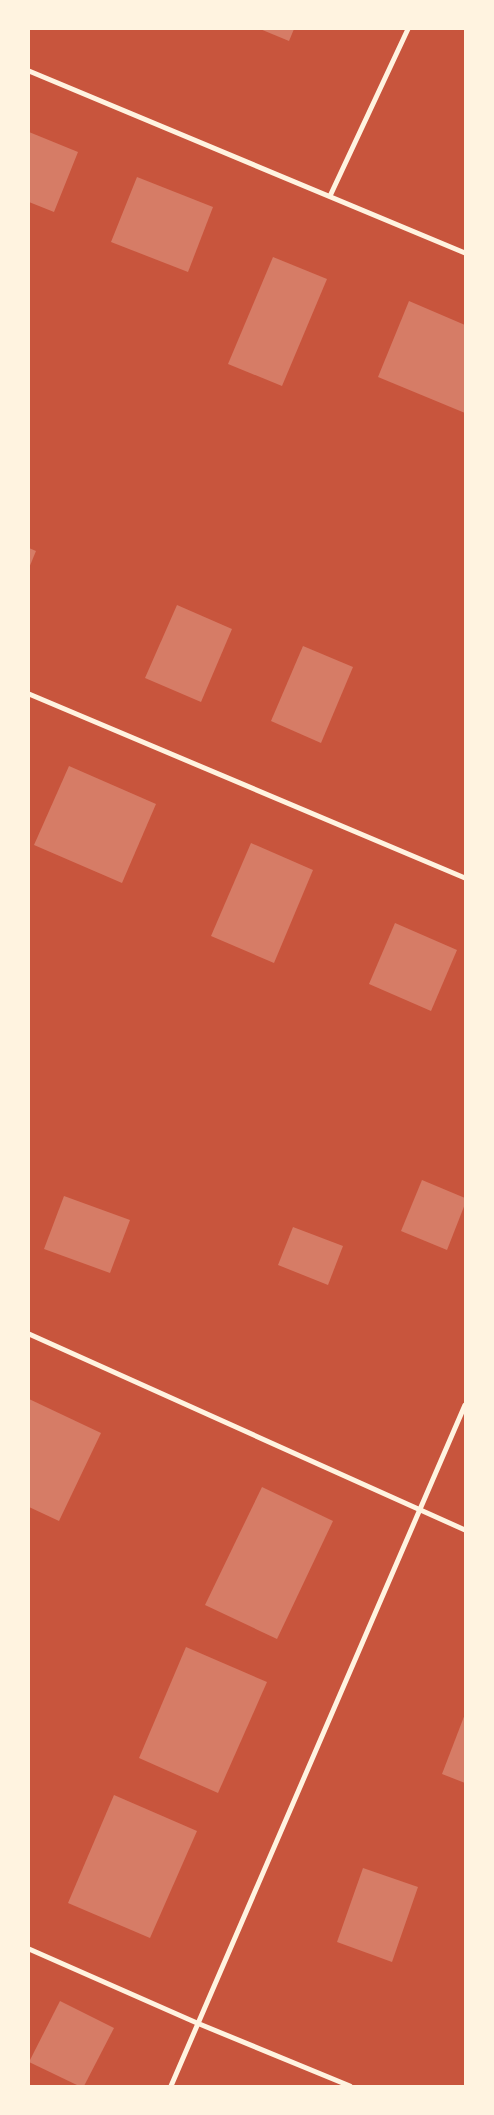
<svg xmlns="http://www.w3.org/2000/svg" width="494" height="2115" viewBox="0 0 494 2115" font-family="Overpass,sans-serif">
<rect width="100%" height="100%" fill="#c8553d"/>
<g fill="#d67c66">
<path d="M260 29H294L289 41Z"/>
<path d="M29 132 78 152 54 212 29 202Z"/>
<path d="M137 177 213 207 188 272 111 242Z"/>
<path d="M273 257 327 279 282 386 228 364Z"/>
<path d="M409 301 465 325V413L378 377Z"/>
<path d="M29 548 36 551 29 568Z"/>
<path d="M177 605 232 629 201 702 145 678Z"/>
<path d="M303 646 353 667 321 743 271 721Z"/>
<path d="M69 766 156 804 122 883 34 845Z"/>
<path d="M251 843 313 870 274 963 211 936Z"/>
<path d="M395 923 457 950 431 1011 369 984Z"/>
<path d="M422 1180 465 1198V1204L447 1250 401 1231Z"/>
<path d="M64 1196 130 1220 110 1273 44 1249Z"/>
<path d="M293 1227 343 1246 328 1285 278 1265Z"/>
<path d="M29 1399 101 1433 59 1521 29 1507Z"/>
<path d="M262 1487 333 1521 277 1639 205 1605Z"/>
<path d="M186 1647 267 1682 218 1793 139 1758Z"/>
<path d="M465 1714V1783L442 1774Z"/>
<path d="M114 1795 197 1831 150 1938 68 1903Z"/>
<path d="M363 1868 418 1887 392 1962 337 1942Z"/>
<path d="M60 2001 114 2028 84 2086H79L29 2062Z"/>
</g>
<g fill="none" stroke-linecap="round" stroke-linejoin="round">
<g stroke="#fff3e0" stroke-width="5">
<path d="M29 71 465 253"/>
<path d="M330 196 408 29"/>
<path d="M29 694 465 878"/>
<path d="M29 1334 465 1530"/>
<path d="M29 1949 197 2023 350 2086"/>
<path d="M171 2086 465 1405"/>
</g>
</g>
<rect width="494" height="2115" fill="none" stroke="#fff3e0" stroke-width="60"/>
</svg>
